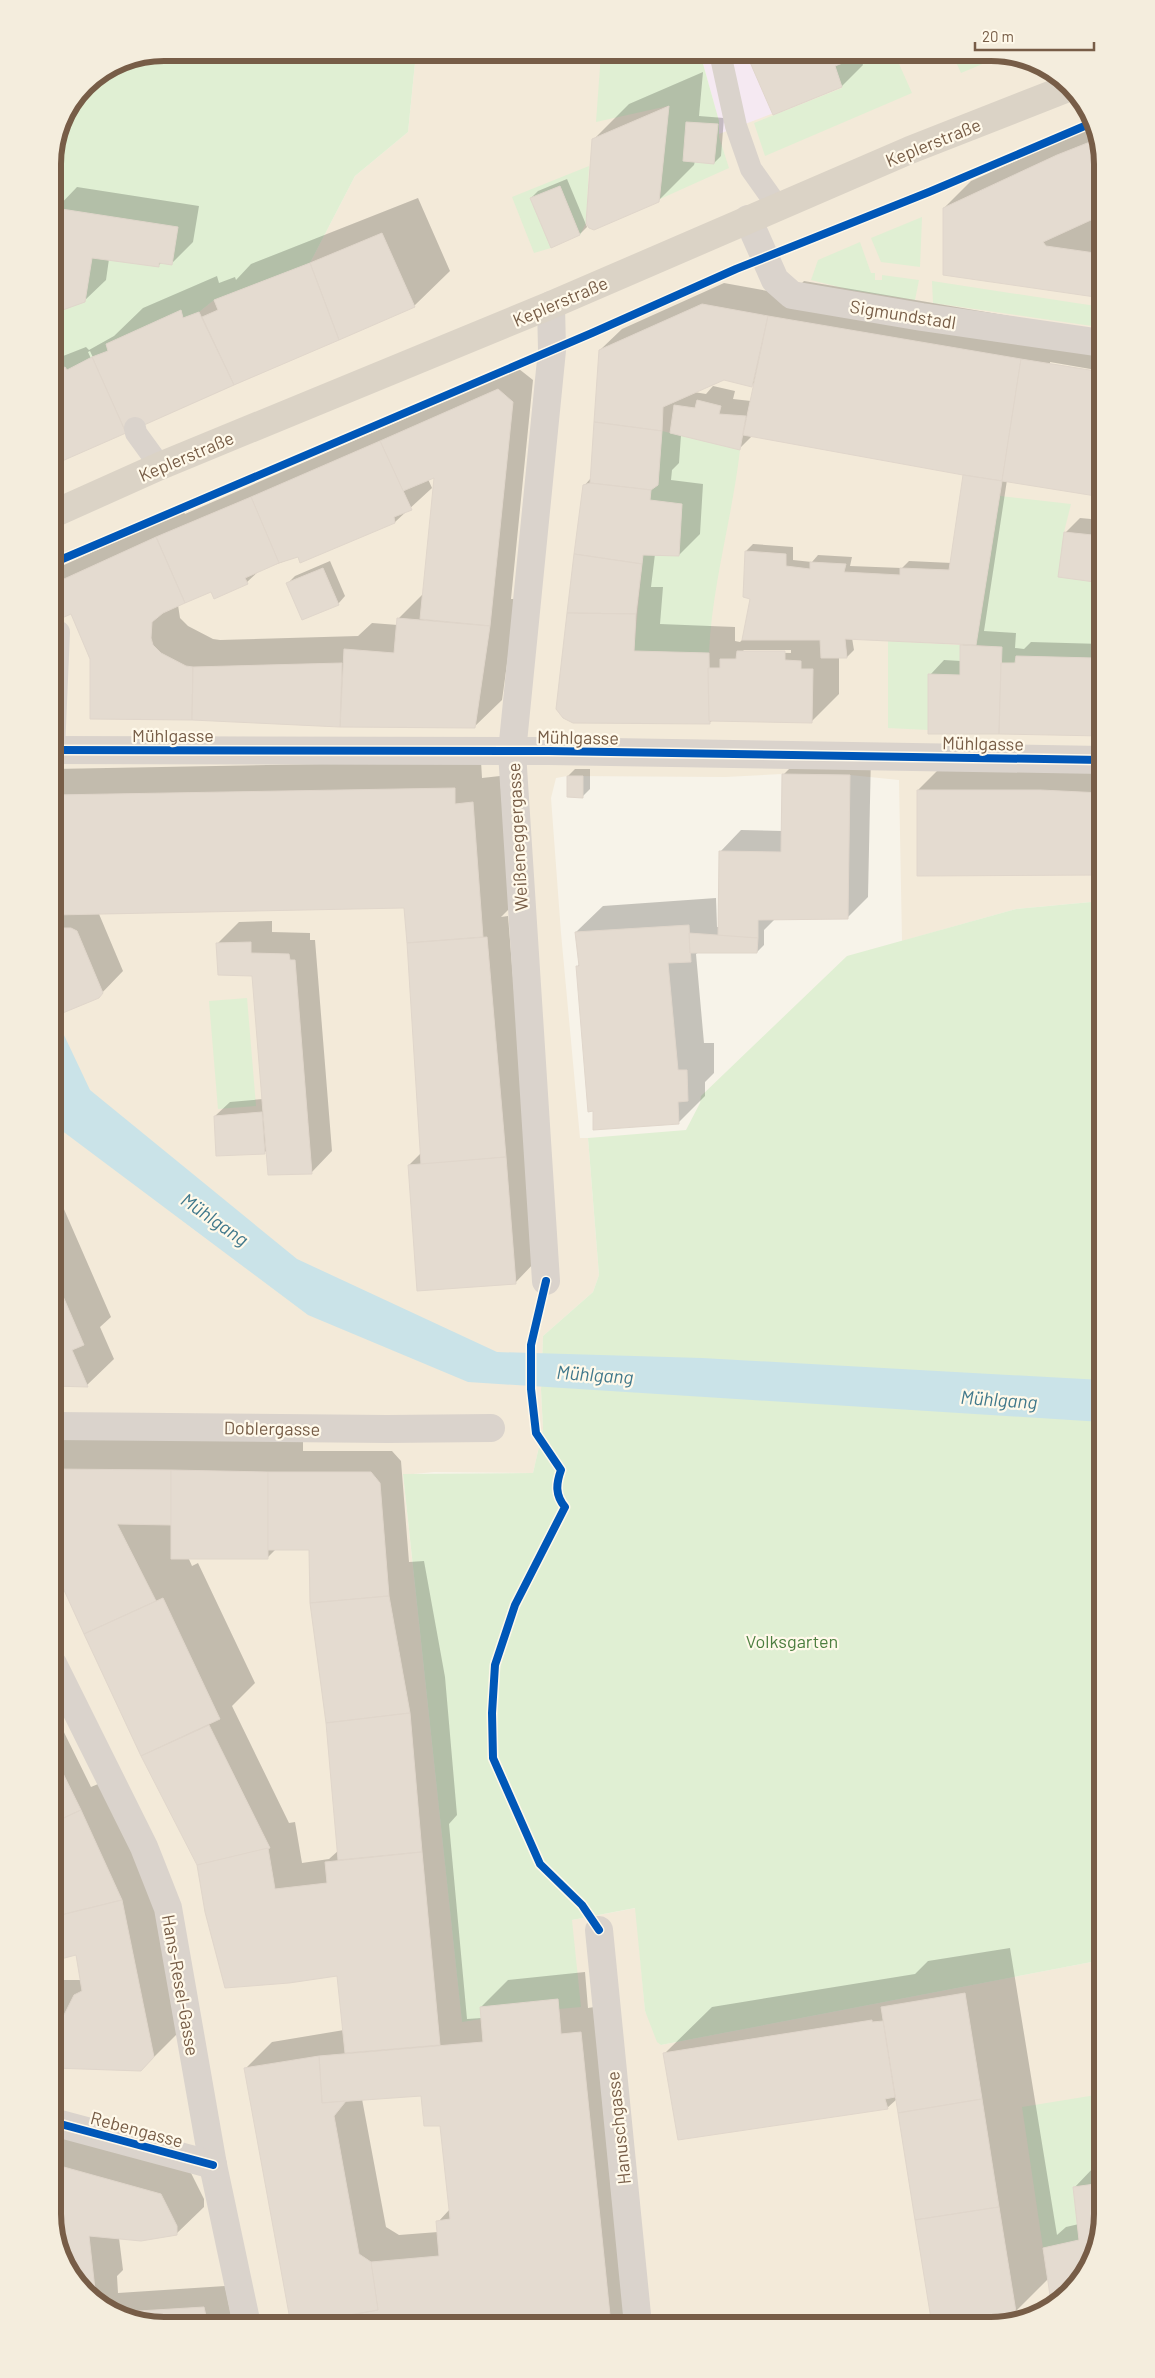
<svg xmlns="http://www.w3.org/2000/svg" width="1155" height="2378" viewBox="0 0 1155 2378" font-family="Barlow,sans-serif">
<rect width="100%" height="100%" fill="#f7f3e9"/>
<path fill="#f3ead9" d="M416 53H700L719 133 771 112 773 115 868 53H998L1058 75 1094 122 1102 165V901L1016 909 902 941 899 780 850 775 782 774 725 777 567 776 556 778 551 798 561 933 580 1138H588L599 1275 593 1292 543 1336 541 1390 543 1429 533 1473 434 1472 403 1475 462 2021 481 2019 480 2007 558 1999 572 1920 636 1908 645 2011 661 2045 1102 1960V2214L1083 2276 1033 2317 990 2325H157L97 2303 61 2256 53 2213V372L65 367 67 370 108 351 106 344 181 310 183 318 199 312 214 300 310 263 355 176 408 132Z"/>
<path fill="#f5e9f2" d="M700 53H868L835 66 842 87 719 134V121Z"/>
<g fill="#e0efd3">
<path d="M165 53H416L408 132 355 176 310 263 214 300 199 312 183 318 181 310 107 344 108 351 92 357 67 370 64 367 53 372V157L61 121 86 85 122 61Z"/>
<path d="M601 53H700L719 121V137L729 168 660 199 668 106 596 122Z"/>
<path d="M868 53H902L896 57 912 93 765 156 754 123 842 88 835 66Z"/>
<path d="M952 53H998L1004 55 961 73Z"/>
<path d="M589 166 586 223 580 235 560 186 530 198 551 248 534 253 512 197Z"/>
<path d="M922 217 920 267 881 262 871 238Z"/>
<path d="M860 242 871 273H875V280H882V275L919 280 915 300 851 290 811 280 818 260Z"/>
<path d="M932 281 1102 307V323L1092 326 933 303Z"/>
<path d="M662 431 740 450C732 519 712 585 709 653L634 651 643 555 679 556 682 505 650 500 651 490 658 485Z"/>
<path d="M1000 496 1071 504 1064 532 1059 577 1102 583V664H1094V658L1016 656 1015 663H1001V647L976 645Z"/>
<path d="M888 641 960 645V675H928V730L888 728Z"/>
<path d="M1102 901V1960L661 2045 657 2042 645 2011 635 1908 572 1920 581 2007 559 2009 558 1999 480 2007 481 2019 462 2022 403 1474 533 1473 543 1429 541 1390 543 1336 593 1292 599 1275 588 1138 686 1130 700 1103 701 1096 847 956 1016 909Z"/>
<path d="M247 998 256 1106 218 1109 209 1001Z"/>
<path d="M1102 2094V2183L1073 2187 1079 2240 1043 2248 1022 2107Z"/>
</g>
<path fill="#cae3e8" d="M55 1016 90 1090 297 1259 497 1352 702 1358 1102 1380V1422L468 1382 308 1315 53 1124V1017Z"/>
<g fill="#0003" fill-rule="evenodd">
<path d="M748 53H864L859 55 863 65 842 86 774 113Z"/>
<path d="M703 72 699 116 724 118 721 156 714 163 695 161 694 165 658 201 593 140 629 104Z"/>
<path d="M1095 125 1102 165V296L944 274V208L971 181Z"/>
<path d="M567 179 587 227 580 234 551 246 531 198 538 191Z"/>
<path d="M77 187 199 206 193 242 172 263 162 262 158 266 109 259 106 280 84 301 60 309 53 308V220L56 209Z"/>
<path d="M418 198 450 271 414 306 53 464V360L86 347 89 350 114 336 143 308 217 276 219 283 235 277 236 280 251 264ZM90 351 123 424H121L88 352Z"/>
<path d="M804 281 1056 324 1102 341V371L1050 362V365L1102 373V495L1007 480 984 631 1016 633 1015 648 1024 649 1031 642 1102 644V735L929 732 930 675 944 660 961 661 963 644 852 638 854 650 847 657H839V694L812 721 713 720 709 723 573 721 584 486 591 478 600 350 622 329 724 283 790 295ZM724 379 752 385 755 382 751 401 733 399 735 391 713 386 706 394 694 392ZM681 435 739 449 753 435 967 473 952 563 909 561 902 568 850 566 852 557 818 555 812 562 793 560V547L753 544 746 551 751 599 744 638 740 642 735 641V627L660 624 663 587H651L655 554 679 555 700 534 703 484 671 480 672 470 679 463ZM744 650H791V653L742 652Z"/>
<path d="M519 369 533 380 511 599H516L502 700 474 727 340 726 91 658 72 612 53 621V570L183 511 185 514ZM435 476 424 593 398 619V625L372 623 358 636 220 640 213 639 188 626 180 618 178 605 212 590 215 597 247 582 260 570 395 522 432 488 428 479Z"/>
<path d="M1080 518 1102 520V582L1060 576 1065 533Z"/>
<path d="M330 561 345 596 338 604 288 583 295 576Z"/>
<path d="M805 753 871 754 868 897 847 918 775 919 764 930V945L757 952H699L696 954 704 1043H714V1073L705 1082V1096L678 1123 595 1110 577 967 580 963 576 932 603 906 716 898 717 927H719L720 852 741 830 783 831 784 774Z"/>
<path d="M481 761 482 778 500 776 510 908 501 917 508 916 536 1261 515 1283 409 1165 421 1153 406 906 99 914 123 971 98 997 53 1015V769Z"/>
<path d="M575 769H590V789L583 796 568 776Z"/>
<path d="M939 769 1102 771V873L918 875V790Z"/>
<path d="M272 921V932L310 933V940H315L332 1151 311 1173 267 1150 264 1153 215 1116 230 1102 263 1099 253 975 217 944 239 922Z"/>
<path d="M53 1184 111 1317 100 1327 114 1359 87 1385H53Z"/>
<path d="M68 1434 303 1436V1451H392L401 1461 409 1562 424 1561 445 1677 457 1815 449 1824 467 2019 482 2018 481 2007 508 1980 585 1972 588 2008 607 2005 649 2325H292L245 2069 272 2042 344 2030 338 1975 198 1864 143 1756 53 1563V1449ZM276 1549H310L339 1850 329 1859 302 1863 295 1822 289 1823 232 1706 255 1683 198 1563 192 1566 188 1557 267 1558ZM422 2095 441 2124 450 2209 438 2222V2232L399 2235 386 2227 362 2099Z"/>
<path d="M53 1710 91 1787 117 1776 157 1865 177 2034 141 2070 53 2067V1980H81L77 1954 53 1960Z"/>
<path d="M1010 1948 1057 2235 1066 2227 1079 2224 1074 2188 1095 2166 1102 2165V2214L1083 2276 1053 2301 1049 2278 1016 2311 933 2324 897 2099 887 2108 664 2054 712 2007 915 1974 928 1961Z"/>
<path d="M53 2131 188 2167 204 2199V2207L176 2234 119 2238 123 2270 117 2276 118 2293 225 2286 233 2325H157L97 2303 61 2256 53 2214Z"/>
</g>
<g fill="#e4dbd0" stroke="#e0d6cb">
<path d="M746 53H868L835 66 842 87 773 115Z"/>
<path d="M669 106 659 202 594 230 589 228 586 223 592 139Z"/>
<path d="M686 122 718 124 714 164 683 161Z"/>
<path d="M1095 140 1102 165V233L1100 235 1091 220 1043 242 1046 246 1102 254V298L943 275V208L1057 155Z"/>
<path d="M560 186 580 235 551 248 530 198Z"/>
<path d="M55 208 178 227 172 265 159 263V267L92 258 85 302 60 311 53 310Z"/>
<path d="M382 233 415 307 339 340 310 263Z"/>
<path d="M310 263 339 340 234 385 202 317 218 310 214 300Z"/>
<path d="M702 304 768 316 752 387 724 380 663 407 662 431 594 422 599 350Z"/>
<path d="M181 310 183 318 199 312 234 385 126 433 92 357 108 351 106 344Z"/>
<path d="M768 316 1021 359 1002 481 963 475 743 435Z"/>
<path d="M92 357 126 433 53 465V372L65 367 67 370Z"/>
<path d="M1021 359 1102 372V497L1002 481Z"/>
<path d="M498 389 513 402 490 626 420 619 434 478 403 491 380 441Z"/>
<path d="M697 400 721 406 719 414 746 416 740 450 670 433 674 405 695 408Z"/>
<path d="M594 422 662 431 658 485 651 490 590 483Z"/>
<path d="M380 441 412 510 394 517 395 523 300 563 298 557 279 563 251 497Z"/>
<path d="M963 475 1002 481 976 645 845 639 847 658H821L820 640H742L750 599 743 597 745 551 786 554V566L810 569V562L846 564 844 572 900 575V568L949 570Z"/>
<path d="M590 483 651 490 650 500 682 504 679 556 643 555 642 564 574 554 583 485Z"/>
<path d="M251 497 279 563 245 578 248 584 214 599 211 592 185 603 156 537Z"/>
<path d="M1064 532 1102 536V583L1058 577Z"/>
<path d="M156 537 185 603 163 613 152 622 151 638 153 645 161 653 186 666 193 667 192 720 90 719V659L71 614 53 622V584Z"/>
<path d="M574 554 642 564 636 614 567 613Z"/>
<path d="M323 568 339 605 302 620 286 583Z"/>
<path d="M567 613 636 614 634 651 709 653 710 724 573 723 563 718 556 709Z"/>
<path d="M397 618 490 626 475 728 340 727 344 649 394 653Z"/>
<path d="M960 645 1002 647 999 734H928V674L960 675Z"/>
<path d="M737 651H785V660L801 661V669H813L812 723 709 721 708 668H720V659H736Z"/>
<path d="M1016 656 1094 658V664H1102V736L999 734 1001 663H1015Z"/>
<path d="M342 663 340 727 192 720 193 667Z"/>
<path d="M782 774 850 775 848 919 758 920V938L718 937 719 851 781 852Z"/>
<path d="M567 776H583V798L567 797Z"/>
<path d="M455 788V804L473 802 483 937 407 943 404 908 53 915V795Z"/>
<path d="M917 790H1041L1102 793V875L917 876Z"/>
<path d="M689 925 691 962 668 963 678 1070H687L688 1101 678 1102 679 1124 593 1130V1111L588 1112 576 966H579L575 932Z"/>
<path d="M53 928H71L77 931 103 993 99 998 53 1017Z"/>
<path d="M689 933 758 938 757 953H690Z"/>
<path d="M487 937 506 1157 421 1165 407 943Z"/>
<path d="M251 942V953L289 954 290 960H295L312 1174 268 1175 252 976 218 975 216 943Z"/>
<path d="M262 1112 265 1154 216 1156 214 1116Z"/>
<path d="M506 1157 516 1284 417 1291 408 1165Z"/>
<path d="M53 1273 84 1345 72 1350 88 1387 53 1386Z"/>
<path d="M53 1469 171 1470V1525L117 1524 156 1601 84 1634 53 1566Z"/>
<path d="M171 1470 268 1472V1559H171Z"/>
<path d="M268 1472H371L380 1483 389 1596 310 1603 309 1550H268Z"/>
<path d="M389 1596 410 1713 326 1723 310 1603Z"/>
<path d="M163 1598 220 1719 141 1756 84 1634Z"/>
<path d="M410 1713 422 1852 338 1860 326 1723Z"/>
<path d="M209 1725 270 1848 197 1865 141 1756Z"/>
<path d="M53 1753 81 1810 53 1823Z"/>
<path d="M81 1810 122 1900 53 1917V1823Z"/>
<path d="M268 1848 275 1889 327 1883 325 1862 422 1852 440 2045 345 2053 337 1976 289 1983 225 1988 205 1912 197 1865Z"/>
<path d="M122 1900 154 2057 141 2071 53 2068V2015H64L74 1995 82 1991 76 1955 53 1961V1917Z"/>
<path d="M965 1993 982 2099 898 2113 881 2007Z"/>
<path d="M558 1999 561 2034 581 2032 611 2325H292L378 2310 371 2262 439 2256 436 2221 450 2219 440 2126H424L421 2096 322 2103 319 2056 483 2042 480 2007Z"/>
<path d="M872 2020V2022L883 2021 895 2097 885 2099 888 2109 678 2140 663 2053Z"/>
<path d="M319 2056 322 2103 346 2101 334 2116 359 2254 371 2262 378 2310 291 2325 244 2068Z"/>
<path d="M982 2099 999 2207 915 2220 898 2113Z"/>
<path d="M53 2164 161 2194 177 2226V2235L141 2241 89 2236 96 2298 94 2299 61 2256 53 2214Z"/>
<path d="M1102 2183V2214L1083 2276 1051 2302 1043 2248 1079 2240 1073 2187Z"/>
<path d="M999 2207 1016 2312 932 2325 915 2220Z"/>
<path d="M204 2307 208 2325H157L122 2312Z"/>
</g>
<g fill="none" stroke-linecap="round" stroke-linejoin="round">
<g stroke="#dad3cc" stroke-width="22">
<path d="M720 53 736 126 751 169 778 207"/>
<path d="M135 428 136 433 160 466"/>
<path d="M54 750 59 632"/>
</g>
<g stroke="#dad3cc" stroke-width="28">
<path d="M748 219 775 280 792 295 922 317 1102 343"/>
<path d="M53 750 549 751 1102 760"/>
<path d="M546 1281 512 752 552 350 551 305"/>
<path d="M53 1426 387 1429 491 1428"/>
<path d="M53 1664 144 1847 168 1908 213 2165 247 2325"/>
<path d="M599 1930 638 2325"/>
<path d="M53 2122 213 2165"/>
</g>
<path stroke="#dbd3c6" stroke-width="28" d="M53 514 160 466 551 305 910 150 1068 88"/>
<defs>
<g id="cycleway">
<path d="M53 563 592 333 736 269 929 192 1094 122"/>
<path d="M53 750 549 751 1102 760"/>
<path d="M546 1281 531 1345V1389L536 1433 561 1470C556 1484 555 1495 565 1507L515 1605 495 1665 492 1713 493 1758 540 1864 582 1905 599 1930"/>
<path d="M53 2122 213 2165"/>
</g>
</defs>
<use href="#cycleway" stroke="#fff9ea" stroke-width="11"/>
<use href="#cycleway" stroke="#0057b8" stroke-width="8"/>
</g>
<g text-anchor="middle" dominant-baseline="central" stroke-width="4.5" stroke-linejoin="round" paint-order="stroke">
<g font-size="18" fill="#775d47" stroke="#fff9ea">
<text transform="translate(933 142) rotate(-22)">Keplerstraße</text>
<text transform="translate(560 301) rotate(-23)">Keplerstraße</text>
<text transform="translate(903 314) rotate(9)">Sigmundstadl</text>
<text transform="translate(186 456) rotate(-23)">Keplerstraße</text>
<text x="173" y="735">Mühlgasse</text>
<text transform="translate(578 737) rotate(1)">Mühlgasse</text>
<text transform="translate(983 743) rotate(1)">Mühlgasse</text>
<text transform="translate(517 837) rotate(-93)">Weißeneggergasse</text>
<text transform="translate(272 1428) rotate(1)">Doblergasse</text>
<text transform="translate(181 1985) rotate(80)">Hans-Resel-Gasse</text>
<text transform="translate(618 2128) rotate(-96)">Hanuschgasse</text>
<text transform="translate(137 2129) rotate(15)">Rebengasse</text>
</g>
<g font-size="18" fill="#4c7e3f" stroke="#fff9ea">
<text x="792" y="1641">Volksgarten</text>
</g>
<g font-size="19" font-style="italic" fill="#40788b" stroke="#fff9ea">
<text transform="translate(215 1219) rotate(35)">Mühlgang</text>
<text transform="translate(595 1374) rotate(4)">Mühlgang</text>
<text transform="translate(999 1399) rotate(4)">Mühlgang</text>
</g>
</g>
<path d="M0 0H1155V2378H0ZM164 61H991A103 103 0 0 1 1094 164V2214A103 103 0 0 1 991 2317H164A103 103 0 0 1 61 2214V164A103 103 0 0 1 164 61Z" fill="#f4eddd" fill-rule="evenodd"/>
<path fill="none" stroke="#775d47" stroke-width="6" d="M164 61H991A103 103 0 0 1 1094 164V2214A103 103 0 0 1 991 2317H164A103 103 0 0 1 61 2214V164A103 103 0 0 1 164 61Z"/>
<path d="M975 42v8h119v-8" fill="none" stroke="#775d47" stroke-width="2.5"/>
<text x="982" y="42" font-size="15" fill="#775d47" stroke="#fff9ea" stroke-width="4" paint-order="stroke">20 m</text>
</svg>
